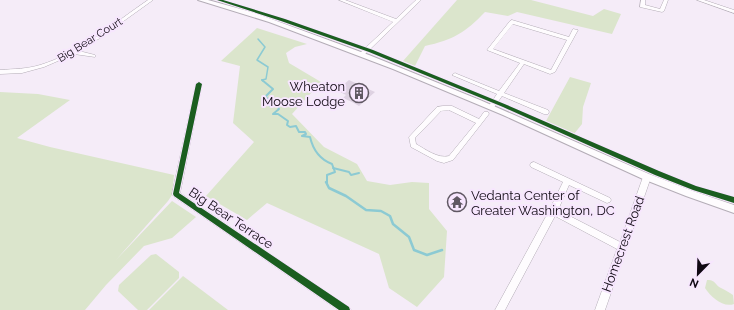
<svg xmlns="http://www.w3.org/2000/svg" width="734" height="310" viewBox="0 0 734 310" font-family="Raleway,sans-serif">
<rect width="100%" height="100%" fill="#f5ecf8"/>
<g fill="#dbe5cc">
<path d="M457 0H531L593 16 604 9 621 14 612 34 517 12 508 16 485 12C466 32 453 40 425 46L415 66 403 61Z"/>
<path d="M257 28 307 44 295 47 286 53 289 63 321 82 292 114 324 147 357 164 367 181 390 185 412 182 429 183V209L447 231 444 277 417 307 389 288 379 254 267 203 247 220 206 196 254 142 233 123 240 66 221 61Z"/>
<path d="M570 77 591 83 583 107 582 124 574 134 546 121Z"/>
<path d="M0 92 38 94 70 100 17 138 50 147 174 175 172 195 168 201 116 260 172 201 196 217 172 238 144 246 106 285 85 310H0Z"/>
<path d="M156 254 179 272V278L147 310H138L118 291 119 285 151 255Z"/>
<path d="M183 276 228 310H149Z"/>
<path d="M707 280C715 279 715 285 721 288 725 290 729 292 733 295L734 304C723 308 711 297 705 288Z"/>
</g>
<g fill="none" stroke-linecap="round" stroke-linejoin="round">
<path stroke="#8ccad3" stroke-width="1.5" d="M258 39 265 47 257 60 268 67 266 79 262 80 263 81"/>
<g stroke="#8ccad3" stroke-width="2">
<path d="M262 80 273 89 266 96 267 99 273 98 270 106 277 105 279 109 273 114H278L288 121 287 125 290 127 296 126 299 132H305L306 134 302 136 310 137C313 150 319 159 332 164L335 172 327 175V183"/>
<path d="M333 168 349 172 351 175 359 173"/>
</g>
<path stroke="#8ccad3" stroke-width="2.5" d="M326 182 329 188 346 196 366 210 381 211 390 216 393 224 409 237 414 250 427 255 442 250"/>
</g>
<path fill="#ded2e2" d="M349 80 366 88 375 92 359 106 352 102 343 98 346 95 340 92 346 87 342 86Z"/>
<g fill="none" stroke-linecap="round" stroke-linejoin="round">
<defs>
<g id="minor">
<path d="M148 0H153L100 38 79 51 95 55V57L74 54 44 67 22 73 0 74V70C14 69 27 69 40 65 80 53 114 23 148 0Z"/>
<path d="M339 0H345L396 19 416 0H421L364 55 362 56 359 54 360 53 393 22Z"/>
<path d="M641 0H645V5L660 9 664 0H668L664 11 662 12 640 7Z"/>
<path d="M697 0H704L734 10V13Z"/>
<path d="M512 20 569 37 573 29 578 30 555 72 550 74 524 64 504 93 548 110 549 112 548 114H544L502 96 493 109H489L488 107 497 94 452 75 455 73 457 74 499 91 520 63 487 50 510 21ZM513 24 567 40 551 70 493 49Z"/>
<path d="M199 82 202 84 180 193 349 307 351 310H338L173 196 172 194 196 84Z"/>
<path d="M443 106H452L479 119 484 112H488L489 114 453 160 444 163 437 161 411 147 409 137 437 107ZM449 110 476 123 449 156C438 159 425 149 416 144L415 138 441 111Z"/>
<path d="M534 162 610 198 611 200 610 202 607 203 569 185 558 210 620 242 643 177 644 175H650L651 177 605 310H595L617 249 555 216 505 310H495L550 209 563 182 531 167 530 165 531 163Z"/>
</g>
<path id="major" d="M198 0H208L255 13 369 55 480 100 649 174 693 191 734 205V213L686 196 643 179 503 115 393 69 269 22Z"/>
</defs>
<use href="#minor" stroke="#b4adb7" stroke-width="1"/>
<use href="#major" stroke="#b4adb7" stroke-width="2"/>
<use href="#minor" fill="#fefcfe" fill-rule="evenodd"/>
<use href="#major" fill="#fefcfe" fill-rule="evenodd"/>
<defs>
<g id="cycleway">
<path d="M217 0H223L285 19 373 50 507 105 659 171 696 186 734 197V203L693 190 655 175 503 107 369 52 281 21Z"/>
<path d="M199 82 202 84 179 193 349 307 350 310H339L174 196 173 194 196 84Z"/>
</g>
</defs>
<use href="#cycleway" stroke="#f7e6fe" stroke-width="2"/>
<use href="#cycleway" fill="#1b5e20" fill-rule="evenodd"/>
</g>
<defs>
<symbol id="building-ring" viewBox="-11 -11 22 22"><circle r="9.5" fill="#f7e6fe" stroke="#605863" stroke-width="1.5"/><path d="M-4-6H4V6H1V3H-1V6H-4ZM-2.5-4.3h1.7v1.8h-1.7ZM.8-4.3h1.7v1.8H.8ZM-2.5-1h1.7V.8h-1.7ZM.8-1h1.7V.8H.8Z" fill="#605863"/></symbol>
<symbol id="temple-ring" viewBox="-11 -11 22 22"><circle r="9.5" fill="#f7e6fe" stroke="#605863" stroke-width="1.5"/><path d="M0-6L5-2H3V0L6.5 2.5H4V6H1.5V3h-3V6H-4V2.5H-6.5L-3 0V-2H-5Z" fill="#605863"/></symbol>
</defs>
<g fill-rule="evenodd">
<use href="#building-ring" x="348" y="82" width="22" height="22"/>
<use href="#temple-ring" x="446" y="191" width="22" height="22"/>
</g>
<g text-anchor="middle" dominant-baseline="central" stroke-width="4" stroke-linejoin="round" paint-order="stroke">
<g font-size="11" fill="#100913" stroke="#f7e6fe">
<text transform="translate(90 40) rotate(-32)">Big Bear Court</text>
</g>
<g font-size="13" fill="#100913" stroke="#f7e6fe" text-anchor="end">
<text x="345" y="86">Wheaton<tspan x="345" dy="15">Moose Lodge</tspan></text>
<text x="471" y="195" text-anchor="start">Vedanta Center of<tspan x="471" dy="15">Greater Washington, DC</tspan></text>
</g>
<g font-size="13" fill="#100913" stroke="#f7e6fe">
<text transform="translate(231 218) rotate(34)">Big Bear Terrace</text>
<text transform="translate(623 244) rotate(-70)">Homecrest Road</text>
</g>
</g>
<g transform="translate(698 274) rotate(203)" stroke="#f7e6fe" stroke-width="3" paint-order="stroke">
<path d="M0-3L7 15L0 10L-7 15Z" fill="#100913"/>
<text y="-6" font-size="11" font-weight="bold" text-anchor="middle" fill="#100913">N</text>
</g>
</svg>
